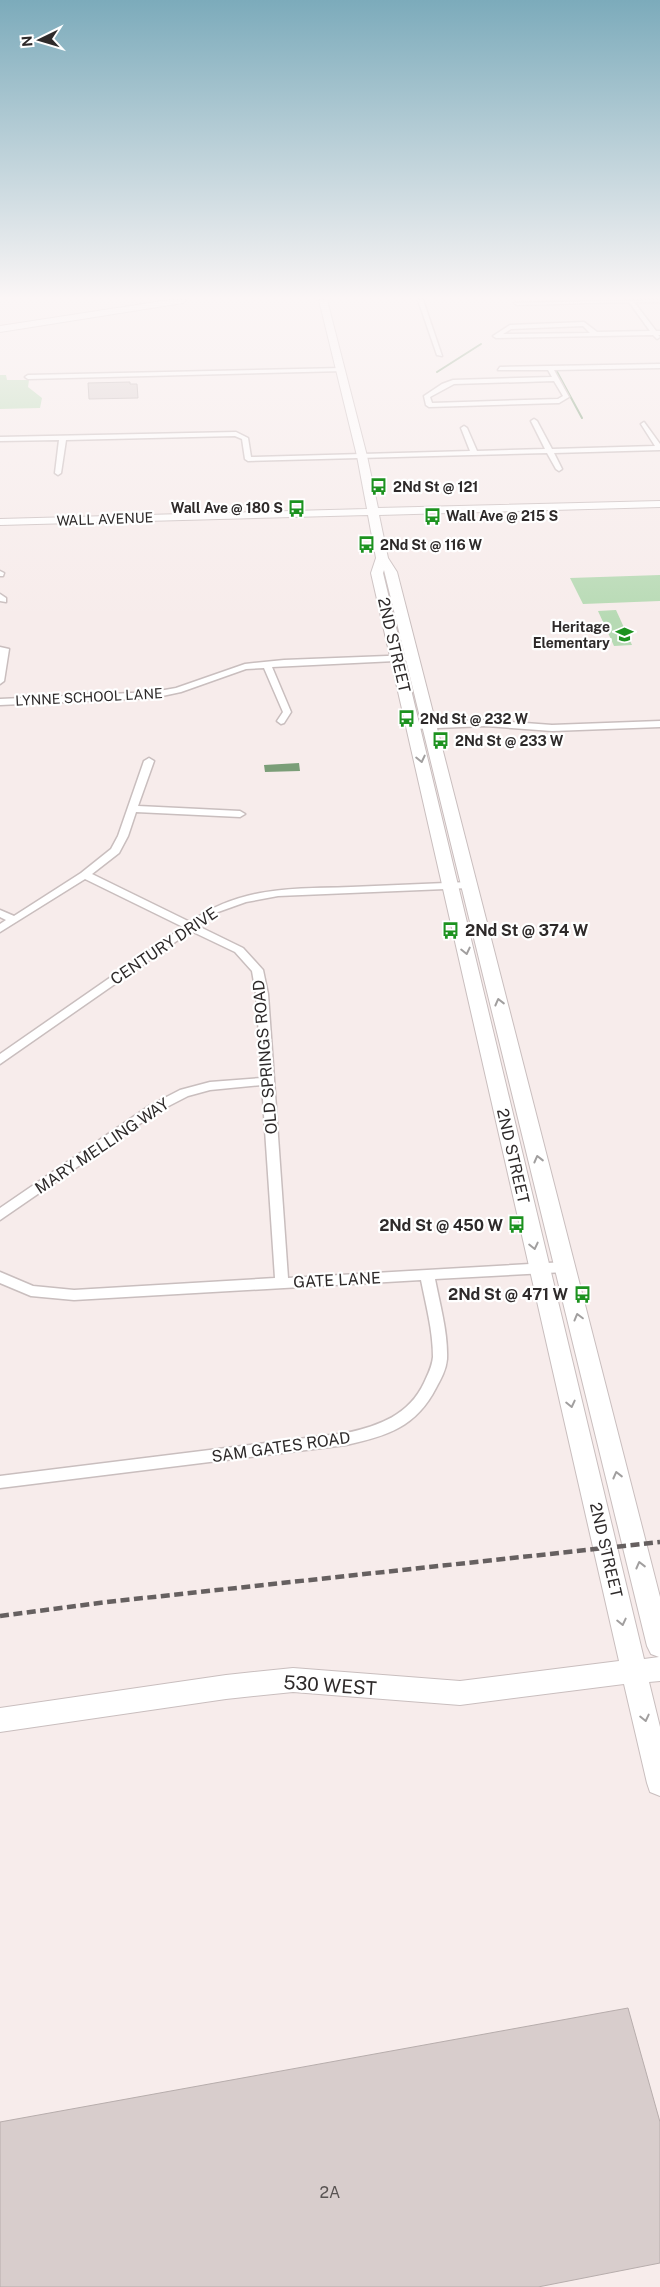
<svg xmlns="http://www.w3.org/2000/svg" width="660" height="2287" font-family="'Public Sans',sans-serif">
  <rect width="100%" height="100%" fill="#f7eceb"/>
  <g fill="#b7dab4">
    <polygon points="0,375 6,375 7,380 29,380 28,387 42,398 40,408 0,409"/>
    <polygon points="660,575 660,601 583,604 570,578"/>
    <polygon points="616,610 632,645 614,646 598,611"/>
  </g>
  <polygon fill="#7b9e78" points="299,763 300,771 265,772 264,765"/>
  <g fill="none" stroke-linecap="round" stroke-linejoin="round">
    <g stroke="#7b9e78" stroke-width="2">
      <polyline points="556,370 582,418"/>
      <polyline points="437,372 481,344"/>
    </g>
  </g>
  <g fill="#d8cdcc" stroke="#b7adac">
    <polygon points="130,382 130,384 137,384 138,398 89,399 88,383"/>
    <polygon points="628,2008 660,2122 660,2263 538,2287 0,2287 0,2122"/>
  </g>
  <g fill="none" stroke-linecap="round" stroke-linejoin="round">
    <defs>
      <g id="street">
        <polygon points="418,300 423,300 442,356 437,355"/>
        <path d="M 660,300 L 660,302 L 634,302 L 656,331 L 660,331 L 660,335 L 658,335 L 660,337 L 657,339 L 653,335 L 496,338 L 493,336 L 510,325 L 584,322 L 597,332 L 650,331 L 629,302 L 517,305 L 514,303 ZM 583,326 L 590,333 L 503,334 L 511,329 Z"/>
        <path d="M 660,364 L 660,368 L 554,370 L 569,397 L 559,403 L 429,407 L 426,405 L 424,396 L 442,384 L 453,380 L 552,377 L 548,370 L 498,370 L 500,367 ZM 554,381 L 563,396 L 558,399 L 432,403 L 430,397 L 454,384 Z"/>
        <polygon points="342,368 344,371 28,379 25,377 28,375"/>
        <polygon points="534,419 537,421 552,449 655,446 641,424 644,422 660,444 660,450 554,453 562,469 559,471 556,469 547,453 248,461 245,459 242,439 235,436 66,440 61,473 58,475 55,473 59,440 0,441 0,437 236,432 248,438 251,457 470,451 461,428 464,426 467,428 477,451 545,449 531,421"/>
        <polygon points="0,571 4,573 3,576 0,576"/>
        <polygon points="0,594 6,598 6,602 0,601"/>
        <polygon points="0,647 9,649 4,681 0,684"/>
        <polygon points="413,655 417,658 416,660 272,667 291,712 284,723 281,724 277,721 283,712 264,668 246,669 181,692 153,698 0,705 0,699 153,692 176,688 245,664 284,660"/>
        <polygon points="486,720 552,725 660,721 660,727 552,731 486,726 413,729 409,726 413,723"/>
        <path d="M 149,758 L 154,761 L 138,806 L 240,811 L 245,814 L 240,817 L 136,812 L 128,836 L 119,853 L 92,874 L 190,922 C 242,886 291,889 351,887 C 390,885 430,884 469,882 L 474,885 L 469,888 L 278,896 L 246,902 L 218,912 L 198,926 L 243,948 L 263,970 L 268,994 L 288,1278 L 565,1262 L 570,1263 L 572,1267 L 570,1271 L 565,1272 L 435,1279 C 440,1305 448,1333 447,1359 C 446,1370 441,1379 436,1388 C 416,1427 387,1436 346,1445 L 0,1488 L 0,1476 L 346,1433 C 379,1426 409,1415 424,1383 C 428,1374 432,1367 433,1357 C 433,1331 426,1305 421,1280 L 74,1300 L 31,1296 L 0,1283 L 0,1272 L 33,1286 L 74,1290 L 275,1278 L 262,1085 L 210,1090 L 188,1096 L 157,1112 L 0,1220 L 0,1208 L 149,1106 L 180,1090 L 210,1082 L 262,1078 L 256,994 L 252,971 L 235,952 L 191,931 L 0,1064 L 0,1054 L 183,927 L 85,879 L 0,932 L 0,924 L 6,920 L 0,917 L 0,910 L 14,916 L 81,873 L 111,849 L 118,836 L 144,761 Z"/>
      </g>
      <path id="secondary" d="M 319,300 L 327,300 L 367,456 L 378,508 L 660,501 L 660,507 L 379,515 L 388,558 L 397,572 L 660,1597 L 660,1681 L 649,1682 L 660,1727 L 660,1796 L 650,1792 L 647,1783 L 624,1684 L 460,1705 L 293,1692 L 226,1699 L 0,1732 L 0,1708 L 226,1675 L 293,1668 L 460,1681 L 619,1661 L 371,573 L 376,558 L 368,515 L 0,525 L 0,519 L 367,509 L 357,456 ZM 384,570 L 647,1646 L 651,1654 L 659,1657 L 644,1659 L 383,573 Z"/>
      <polygon id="primary" points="169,300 187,300 183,303 0,332 0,326"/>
    </defs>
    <use href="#street" stroke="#c9bebe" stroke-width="3"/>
    <use href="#secondary" stroke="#c9bebe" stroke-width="2"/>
    <use href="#primary" stroke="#c9bebe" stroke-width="2"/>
    <use href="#street" fill="#fff" fill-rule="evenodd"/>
    <use href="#secondary" fill="#fff" fill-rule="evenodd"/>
    <use href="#primary" fill="#fff" fill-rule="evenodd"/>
    <polyline stroke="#666060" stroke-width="4.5" stroke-dasharray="9 4.5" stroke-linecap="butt" points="0,1616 107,1602 660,1542"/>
  </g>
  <defs><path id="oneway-chevron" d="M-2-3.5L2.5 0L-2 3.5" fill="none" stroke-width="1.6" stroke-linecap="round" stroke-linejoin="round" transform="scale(1.25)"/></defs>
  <g stroke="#a19f9f">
    <use href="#oneway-chevron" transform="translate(421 759) rotate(77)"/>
    <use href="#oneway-chevron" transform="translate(466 951) rotate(77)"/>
    <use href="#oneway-chevron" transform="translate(499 1002) rotate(-104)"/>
    <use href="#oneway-chevron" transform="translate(538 1159) rotate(-104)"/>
    <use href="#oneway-chevron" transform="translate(534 1246) rotate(77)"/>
    <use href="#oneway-chevron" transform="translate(578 1317) rotate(-105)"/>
    <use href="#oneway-chevron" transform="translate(571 1404) rotate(77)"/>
    <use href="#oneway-chevron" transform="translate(617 1475) rotate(-104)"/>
    <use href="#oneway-chevron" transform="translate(640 1565) rotate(-104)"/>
    <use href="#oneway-chevron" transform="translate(622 1622) rotate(77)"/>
    <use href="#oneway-chevron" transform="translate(645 1718) rotate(77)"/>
  </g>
  <linearGradient id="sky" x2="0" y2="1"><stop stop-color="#7cabbb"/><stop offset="0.48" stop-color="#fbf6f6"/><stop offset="1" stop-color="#fbf6f6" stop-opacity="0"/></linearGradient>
  <rect width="660" height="620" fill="url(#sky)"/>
  <defs>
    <symbol id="bus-bare" viewBox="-9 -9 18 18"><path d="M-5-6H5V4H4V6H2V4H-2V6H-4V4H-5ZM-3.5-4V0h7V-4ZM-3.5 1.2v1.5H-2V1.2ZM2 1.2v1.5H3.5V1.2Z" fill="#1c921f" stroke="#fff" stroke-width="2.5" paint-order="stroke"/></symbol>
    <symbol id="school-bare" viewBox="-9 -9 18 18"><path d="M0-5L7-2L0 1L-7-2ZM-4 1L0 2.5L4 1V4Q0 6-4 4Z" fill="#1c921f" stroke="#fff" stroke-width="2.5" paint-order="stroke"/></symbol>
  </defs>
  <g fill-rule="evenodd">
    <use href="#bus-bare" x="366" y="474" width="25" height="25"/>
    <use href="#bus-bare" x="284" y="496" width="25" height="25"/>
    <use href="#bus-bare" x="420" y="504" width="25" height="25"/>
    <use href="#bus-bare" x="354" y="532" width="25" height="25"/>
    <use href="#school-bare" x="612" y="622" width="25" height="25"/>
    <use href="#bus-bare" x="394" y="706" width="25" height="25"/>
    <use href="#bus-bare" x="428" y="728" width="25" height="25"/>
    <use href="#bus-bare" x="438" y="918" width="25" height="25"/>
    <use href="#bus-bare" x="504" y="1212" width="25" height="25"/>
    <use href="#bus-bare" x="570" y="1282" width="25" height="25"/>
  </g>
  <g text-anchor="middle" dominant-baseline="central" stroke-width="4.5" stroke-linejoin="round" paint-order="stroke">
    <g font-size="14" font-weight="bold" fill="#2e2a2a" stroke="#fff" text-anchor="start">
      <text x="393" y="487">2Nd St @ 121</text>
      <text x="283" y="508" text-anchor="end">Wall Ave @ 180 S</text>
      <text x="446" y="516">Wall Ave @ 215 S</text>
      <text x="380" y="545">2Nd St @ 116 W</text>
      <text x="610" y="627" text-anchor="end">Heritage<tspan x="610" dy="16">Elementary</tspan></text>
      <text x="420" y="719">2Nd St @ 232 W</text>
      <text x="455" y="741">2Nd St @ 233 W</text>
    </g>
    <g font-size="14" fill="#2e2a2a" stroke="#fff">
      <text transform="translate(105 519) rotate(-2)">WALL AVENUE</text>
      <text transform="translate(89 697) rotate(-3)">LYNNE SCHOOL LANE</text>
    </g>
    <g font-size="16" fill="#2e2a2a" stroke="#fff">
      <text transform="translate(394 645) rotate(77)">2ND STREET</text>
      <text transform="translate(164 946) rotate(-34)">CENTURY DRIVE</text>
      <text transform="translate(265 1057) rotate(-95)">OLD SPRINGS ROAD</text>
      <text transform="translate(102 1146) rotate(-34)">MARY MELLING WAY</text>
      <text transform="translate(513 1156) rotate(77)">2ND STREET</text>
      <text transform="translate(337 1280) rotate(-3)">GATE LANE</text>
      <text transform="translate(281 1447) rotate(-8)">SAM GATES ROAD</text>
      <text transform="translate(606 1550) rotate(77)">2ND STREET</text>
    </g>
    <g font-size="16" font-weight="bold" fill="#2e2a2a" stroke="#fff" text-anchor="end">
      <text x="465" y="930" text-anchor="start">2Nd St @ 374 W</text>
      <text x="503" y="1225">2Nd St @ 450 W</text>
      <text x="568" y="1294">2Nd St @ 471 W</text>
    </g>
    <g font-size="16" fill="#585352">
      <text x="330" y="2192">2A</text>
    </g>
    <g font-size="19" fill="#2e2a2a" stroke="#fff">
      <text transform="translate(330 1685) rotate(4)">530 WEST</text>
    </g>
  </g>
  <g transform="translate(40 40) rotate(265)" stroke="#ffffff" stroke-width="4" paint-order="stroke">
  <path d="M0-4L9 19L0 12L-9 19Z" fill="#2e2a2a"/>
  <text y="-8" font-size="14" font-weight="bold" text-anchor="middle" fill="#2e2a2a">N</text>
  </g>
</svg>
